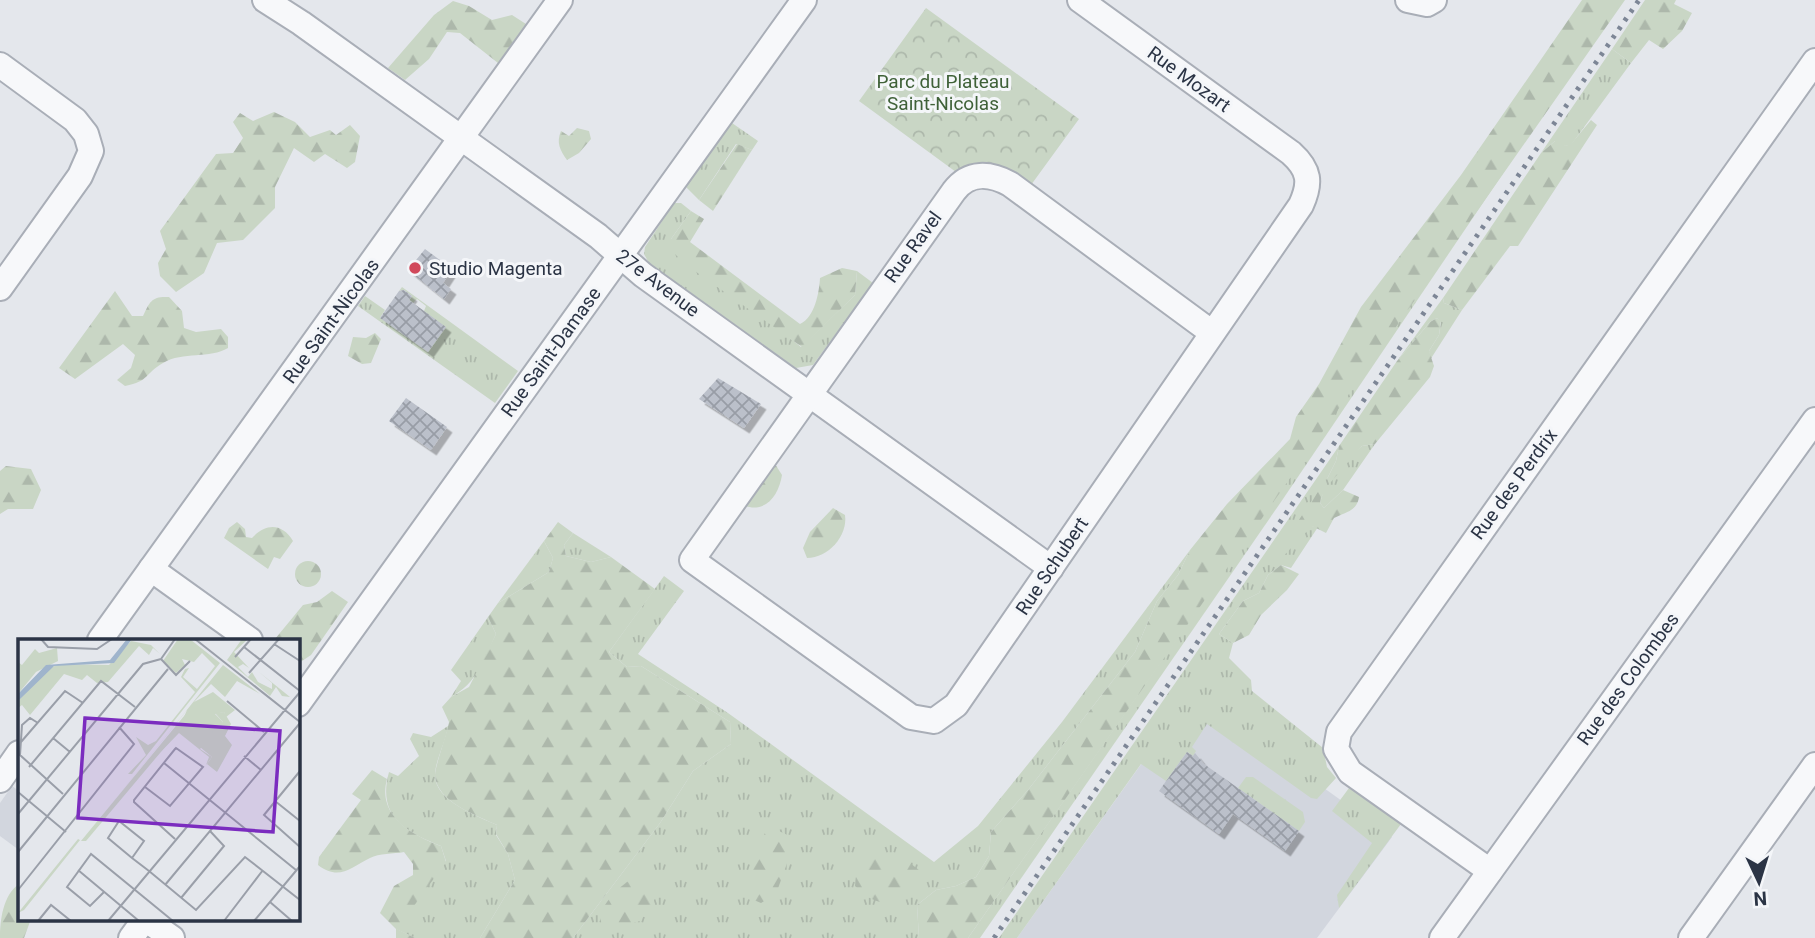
<svg xmlns="http://www.w3.org/2000/svg" width="1815" height="938" font-family="Roboto,sans-serif">
  <defs>
    <pattern id="grass-tufts" width="24" height="20" patternUnits="userSpaceOnUse" patternTransform="scale(1.75)"><rect width="24" height="20" fill="#c9d6c5"/><path d="M3 7l-1-3M5 7V3M7 7l1-3M15 17l-1-3M17 17v-4M19 17l1-3" fill="none" stroke="#adb8ab"/></pattern>
    <pattern id="forest-firs" width="22" height="20" patternUnits="userSpaceOnUse" patternTransform="scale(1.75)"><rect width="22" height="20" fill="#c9d6c5"/><path d="M5 1l3.5 6h-7zM16 11l3.5 6h-7z" fill="#adb8ab"/></pattern>
    <pattern id="park-crowns" width="20" height="18" patternUnits="userSpaceOnUse" patternTransform="scale(1.75)"><rect width="20" height="18" fill="#c9d6c5"/><path d="M2 6a3 3 0 1 1 6 0M12 15a3 3 0 1 1 6 0" fill="none" stroke="#adb8ab"/></pattern>
    <pattern id="building-cross-hatch" width="8" height="8" patternUnits="userSpaceOnUse" patternTransform="scale(1.75)"><rect width="8" height="8" fill="#bbc0ca"/><path d="M0 0l8 8M0 8l8-8" fill="none" stroke="#989da6"/></pattern>
    <filter id="shadow"><feDropShadow dx="5.5" dy="5.5" stdDeviation="0" flood-color="#0004"/></filter>
  </defs>
  <rect width="100%" height="100%" fill="#e4e7ec"/>
  <g fill="#d2d6de">
    <polygon points="1192,693 1392,837 1317,938 1017,938"/>
    <polygon points="12,786 19,791 19,850 0,836 0,803"/>
  </g>
  <g fill="url(#grass-tufts)">
    <polygon points="1612,49 1631,63 1571,145 1565,146 1555,141 1541,153"/>
    <polygon points="1541,117 1283,499 980,938 968,938"/>
    <polygon points="732,123 758,141 752,150 736,144 699,200 686,187"/>
    <polygon points="674,203 681,203 691,211 671,239 801,347 855,295 857,271 873,283 813,365 796,368 649,263 644,254 645,247"/>
    <polygon points="402,287 518,371 495,403 358,306 365,296 385,310 380,318 424,311 426,306 417,299 413,303 409,300 412,296 404,290 399,291"/>
    <polygon points="1443,298 1444,303 1462,310 1430,360 1429,351 1439,335 1441,322 1437,318 1430,322 1397,361"/>
    <polygon points="1375,444 1343,490 1324,508 1320,503 1323,493 1312,526 1318,527 1291,568 1281,565 1268,575 1259,593 1243,601 1219,634 1233,643 1229,658 1251,680 1252,691 1323,748 1327,767 1336,778 1317,799 1311,798 1207,724 1192,747 1196,751 1193,756 1187,752 1166,781 1141,764 1017,938 999,938 1339,446 1336,461 1327,479 1362,446"/>
    <polygon points="573,533 611,557 591,562 566,556 564,545"/>
    <polygon points="544,541 553,558 549,572 498,603"/>
    <polygon points="1190,550 1178,575 1157,601 1135,652 1028,790 991,832 989,856 976,877 956,886 936,890 917,905 919,938 573,938 660,823 693,771 731,744 730,722 641,666 627,667 609,652 664,576 684,591 638,654 728,713 934,862 978,826 1062,722"/>
    <path d="M 488,617 L 496,634 C 484,660 477,683 451,697 L 461,681 L 451,670 Z"/>
    <path d="M 448,726 C 446,741 436,759 435,774 C 434,801 478,816 497,825 L 496,835 L 508,854 L 515,880 L 480,938 L 415,938 L 396,929 L 446,861 L 441,846 C 404,831 377,816 389,772 L 398,776 L 419,756 L 410,739 L 413,733 L 431,737 Z"/>
    <polygon points="1246,777 1253,777 1303,812 1305,822 1299,831 1238,788"/>
    <polygon points="1349,788 1401,824 1339,908 1337,895 1372,843 1332,811"/>
  </g>
  <g fill="url(#forest-firs)">
    <polygon points="1582,0 1625,0 968,938 919,938 917,905 936,890 956,886 976,877 989,856 991,832 1028,790 1135,652 1157,601 1178,575 1190,550 1227,504 1290,439 1296,417 1319,384 1361,307 1461,175"/>
    <polygon points="1645,0 1676,0 1674,4 1692,13 1682,31 1663,49 1649,40 1631,63 1612,49"/>
    <polygon points="453,1 469,6 492,20 512,15 526,24 498,63 460,33 447,32 429,59 405,80 388,68 434,15"/>
    <polygon points="274,112 295,122 310,137 330,130 336,135 350,125 360,136 355,162 347,168 325,154 314,162 294,148 275,187 275,208 243,240 217,243 204,273 176,292 160,276 158,263 166,249 160,231 216,154 233,153 243,138 233,122 240,113 253,121"/>
    <polygon points="1591,120 1597,125 1518,246 1510,246 1462,310 1444,303 1443,298 1541,153 1555,141 1562,141 1565,146 1571,144"/>
    <path d="M 577,128 L 589,131 L 591,139 L 579,153 L 567,160 C 560,150 556,143 561,131 L 569,136 Z"/>
    <polygon points="737,144 752,150 713,211 699,200"/>
    <path d="M 691,211 L 704,219 L 690,242 L 800,324 C 815,317 819,293 820,278 L 842,268 L 857,271 L 855,295 L 802,347 L 685,264 L 671,250 L 671,239 Z"/>
    <path d="M 115,291 L 132,316 L 143,316 C 150,301 152,296 169,297 L 182,311 L 184,328 L 196,332 L 221,329 L 228,337 L 228,348 C 210,359 183,351 163,363 C 144,374 150,381 125,386 L 117,380 L 131,368 L 135,355 L 123,344 L 75,379 L 59,368 Z"/>
    <polygon points="1437,318 1441,321 1439,335 1429,351 1434,366 1430,377 1375,444 1362,446 1331,482 1327,479 1336,461 1339,446 1397,361 1430,322"/>
    <polygon points="375,333 381,339 371,363 362,364 348,356 353,337 366,338"/>
    <path d="M 775,464 L 782,475 C 779,494 767,513 745,506 Z"/>
    <polygon points="6,466 31,469 41,490 33,509 8,509 0,514 0,471"/>
    <path d="M 1323,484 L 1320,503 L 1324,508 L 1343,490 L 1359,497 C 1357,511 1346,512 1334,518 L 1326,533 L 1312,526 L 1275,565 L 1272,560 Z"/>
    <path d="M 833,508 L 845,515 C 848,536 828,558 807,558 L 803,548 L 810,532 Z"/>
    <path d="M 237,522 L 245,529 L 246,537 L 252,538 C 266,523 282,523 293,541 L 280,559 L 274,557 L 268,569 L 224,538 L 229,528 Z"/>
    <path d="M 558,522 L 573,533 L 564,545 L 566,556 L 591,562 L 611,557 L 655,589 L 609,652 L 627,667 L 641,666 L 730,722 L 731,744 L 693,771 L 660,823 L 573,938 L 480,938 L 515,880 L 508,854 L 496,834 L 497,825 C 478,816 436,802 435,775 C 435,766 447,734 449,722 L 442,707 L 451,697 L 469,687 L 496,634 L 488,617 L 498,603 L 549,572 L 553,558 L 544,541 Z"/>
    <circle cx="308" cy="574" r="13"/>
    <polygon points="1281,565 1299,574 1287,590 1261,615 1249,635 1233,643 1219,634 1243,601 1259,593 1268,575"/>
    <polygon points="332,591 348,602 311,655 302,661 298,659 298,640 275,639 303,605 317,602"/>
    <path d="M 372,770 L 387,779 C 377,816 412,835 441,846 L 446,862 L 397,929 L 415,938 L 396,938 L 396,929 L 380,913 L 394,886 L 413,875 L 413,864 L 404,852 C 394,854 379,853 370,858 C 350,868 339,881 318,865 L 319,857 L 361,800 L 352,794 Z"/>
    <path d="M 768,828 L 784,833 L 795,841 L 776,894 L 761,903 L 749,898 C 745,870 754,852 768,828 Z"/>
    <path d="M 877,853 C 898,857 913,861 926,878 C 901,904 883,914 855,886 L 857,863 Z"/>
    <path d="M 639,875 L 653,884 L 654,901 L 640,921 L 610,929 L 602,925 L 599,914 C 610,896 621,884 639,875 Z"/>
    <path d="M 19,884 L 19,919 L 31,919 L 24,938 L 0,938 C 0,920 3,895 19,884 Z"/>
  </g>
  <path fill="url(#park-crowns)" d="M 926,8 L 1079,119 L 1031,185 C 1006,167 985,155 956,172 L 859,101 Z"/>
  <g fill="url(#building-cross-hatch)" filter="url(#shadow)">
    <polygon points="425,249 452,269 443,283 451,289 444,299 408,270"/>
    <polygon points="404,290 412,296 409,300 446,327 428,352 380,318 399,291"/>
    <polygon points="718,378 761,404 744,428 699,399"/>
    <polygon points="406,398 447,427 431,450 389,421"/>
    <polygon points="1187,752 1193,756 1195,753 1204,764 1299,831 1285,851 1233,814 1219,834 1159,791"/>
  </g>
  <g fill="none" stroke-linecap="round" stroke-linejoin="round">
    <defs>
      <g id="minor">
        <polyline points="265,0 301,23 598,236 643,275 1051,568"/>
        <path d="M 1080,0 L 1291,153 C 1310,170 1311,183 1301,205 L 956,705 L 934,721 L 911,717 L 692,560 L 954,191 C 969,171 990,173 1010,184 L 1211,332"/>
        <polyline points="1408,0 1427,4 1434,0"/>
        <polyline points="0,65 75,120 86,134 91,151 80,176 0,288"/>
        <polyline points="151,569 250,640"/>
        <polyline points="100,640 560,0"/>
        <polyline points="298,704 804,0"/>
        <polyline points="0,780 19,753"/>
        <polyline points="1490,871 1350,772 1336,749 1339,732 1815,61"/>
        <polyline points="131,938 145,919 172,938"/>
        <polyline points="1442,938 1815,420"/>
        <polyline points="1691,938 1815,765"/>
      </g>
    </defs>
    <use href="#minor" stroke="#a9aeb7" stroke-width="28"/>
    <use href="#minor" stroke="#f7f8fa" stroke-width="24"/>
    <polyline stroke="#7d8696" stroke-width="5" stroke-dasharray="3.5 7" stroke-linecap="butt" points="994,938 1639,0"/>
  </g>
  <circle fill="#d1495b" stroke="#f4f6f9" stroke-width="2.5" cx="415" cy="268" r="7"/>
  <g text-anchor="middle" dominant-baseline="central" stroke-width="6" stroke-linejoin="round" paint-order="stroke">
    <g font-size="19" fill="#2b3445" stroke="#f4f6f9">
      <text transform="translate(1189 79) rotate(36)">Rue Mozart</text>
      <text transform="translate(913 247) rotate(-54)">Rue Ravel</text>
      <text transform="translate(658 283) rotate(37)">27e Avenue</text>
      <text transform="translate(331 321) rotate(-54)">Rue Saint-Nicolas</text>
      <text transform="translate(551 352) rotate(-54)">Rue Saint-Damase</text>
      <text transform="translate(1514 484) rotate(-54)">Rue des Perdrix</text>
      <text transform="translate(1052 566) rotate(-56)">Rue Schubert</text>
      <text transform="translate(1628 679) rotate(-54)">Rue des Colombes</text>
    </g>
    <g font-size="19" fill="#3f6138" stroke="#f4f6f9">
      <text x="943" y="81">Parc du Plateau<tspan x="943" dy="22">Saint-Nicolas</tspan></text>
    </g>
    <g font-size="19" fill="#2b3445" stroke="#f4f6f9" text-anchor="start">
      <text x="429" y="268">Studio Magenta</text>
    </g>
  </g>
  <g transform="translate(18 639)">
    <rect width="282" height="282" fill="#e4e7ec"/>
    <path d="M 160,0 L 173,1 L 202,24 L 114,135 L 110,135 L 128,116 L 118,98 L 130,106 L 138,102 L 177,53 L 163,38 L 167,30 L 171,29 L 165,38 L 179,50 L 197,27 L 184,14 L 176,23 L 164,20 L 167,26 L 158,34 L 145,22 ZM 224,0 L 230,0 L 216,13 L 231,29 L 225,25 L 220,28 L 230,38 L 234,33 L 240,43 L 254,50 L 254,44 L 241,33 L 272,58 L 264,57 L 258,48 L 252,57 L 209,21 ZM 205,26 L 242,55 L 219,42 L 207,58 L 193,45 L 176,63 L 195,53 L 217,71 L 208,78 L 206,73 L 197,75 L 205,83 L 182,110 L 194,118 L 188,126 L 191,118 L 161,94 L 131,125 L 161,90 L 169,71 L 90,169 ZM 60,200 L 62,201 L 6,271 L 0,274 Z" fill="#c9d6c5"/>
    <path d="M 171,71 L 163,89 L 68,202 L 63,202 ZM 206,73 L 213,85 L 207,97 L 214,106 L 199,133 L 189,125 L 194,118 L 182,108 L 195,94 L 193,89 L 205,83 L 197,74 Z" fill="#c9d6c5"/>
    <path d="M 113,2 L 133,6 L 142,15 L 135,9 L 131,16 L 121,7 L 90,43 L 79,44 L 69,36 L 64,41 L 46,35 L 12,76 L 4,66 L 0,69 L 0,62 L 30,30 L 41,25 L 91,26 ZM 39,9 L 40,22 L 18,33 L 0,55 L 0,23 L 4,26 L 17,10 L 21,14 Z" fill="#c9d6c5"/>
    <path d="M 109,0 L 114,0 L 96,24 L 36,27 L 0,62 L 0,55 L 28,26 L 92,21 Z" fill="#9fb4cc"/>
    <path fill="none" stroke="#9a9fa9" stroke-width="2" d="M 23,0 L 30,8 L 79,10 L 94,0M 177,0 L 282,83M 256,5 L 282,22M 226,8 L 282,52M 217,18 L 233,0M 143,20 L 158,36 L 172,22M 143,20 L 157,0M 231,34 L 261,0M 209,62 L 246,93M 20,84 L 12,79 L 4,86 L 2,116 L 45,155M 35,99 L 52,113M 3,103 L 47,52 L 65,64M 226,117 L 243,131M 146,124 L 278,231M 11,128 L 83,42 L 117,68M 282,132 L 246,176 L 282,208M 127,148 L 152,167 L 185,128 L 158,109 L 157,110 L 116,161 L 116,163 L 157,200M 0,153 L 48,193M 257,162 L 282,182M 0,175 L 125,25 L 143,20M 0,213 L 150,30M 114,219 L 126,202 L 101,182 L 90,199 L 114,219 L 131,232 L 178,271 L 227,218 L 282,261M 60,231 L 121,282M 147,246 L 282,84M 0,251 L 116,105 L 101,88M 86,253 L 72,267 L 49,248 L 73,215 L 155,282M 163,259 L 206,207 L 192,192M 252,263 L 274,282M 20,282 L 33,266 L 53,282M 90,282 L 282,53M 206,282 L 245,231M 236,282 L 282,227"/>
    <path fill="#7b2cbf" fill-opacity="0.15" stroke="#7b2cbf" stroke-width="3.5" d="M 67,79 L 262,92 L 255,193 L 60,179 Z"/>
    <rect width="282" height="282" fill="none" stroke="#2b3445" stroke-width="3.5"/>
  </g>
  <g transform="translate(1759 882) rotate(176)" stroke="#f4f6f9" stroke-width="5" paint-order="stroke">
  <path d="M0-5L12 26L0 18L-12 26Z" fill="#2b3445"/>
  <text y="-10" font-size="19" font-weight="bold" text-anchor="middle" fill="#2b3445">N</text>
  </g>
</svg>
